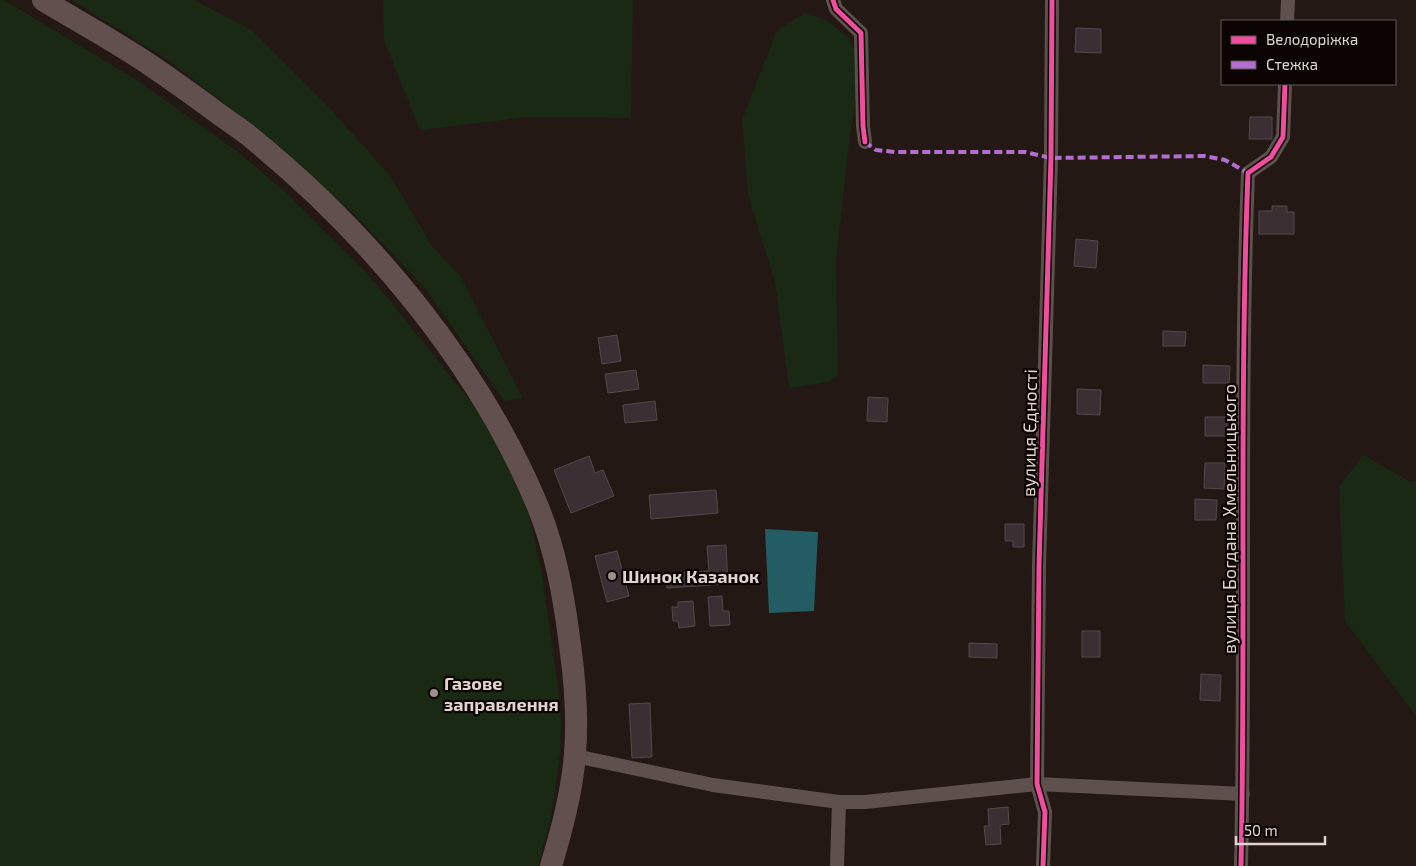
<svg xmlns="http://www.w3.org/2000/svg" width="1416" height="866" font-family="'Exo 2',sans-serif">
  <rect width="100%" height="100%" fill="#231814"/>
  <g fill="#192914">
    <polygon points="0,0 4,0 137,80 238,152 283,190 369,275 472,403 506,460 529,515 541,568 558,686 561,723 560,755 551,818 538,866 0,866"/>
    <polygon points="71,0 194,0 250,29 334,113 391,177 433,248 461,277 523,399 504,401 425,288 353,213 253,125 165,58"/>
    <polygon points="383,0 633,0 631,118 529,117 420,130 384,40"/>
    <polygon points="805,13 826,20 849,38 858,56 857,88 849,143 836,261 838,375 829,382 789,388 775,282 748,195 742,120 777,30"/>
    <polygon points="1363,455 1411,482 1416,480 1416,716 1345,621 1339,487"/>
  </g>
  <polygon fill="#245c63" points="765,529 818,532 814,611 769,613"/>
  <g fill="#3b2f33" stroke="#52494a">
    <polygon points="1076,28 1101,29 1101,53 1075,52"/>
    <polygon points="1250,117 1272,117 1272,139 1249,139"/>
    <polygon points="1272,206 1287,206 1287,212 1294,212 1294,234 1259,234 1259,211 1272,211"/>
    <polygon points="1076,239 1098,241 1096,268 1074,266"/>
    <polygon points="1163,331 1186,332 1185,346 1163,346"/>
    <polygon points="617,335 621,361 602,364 598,338"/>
    <polygon points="1203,365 1230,366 1229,383 1203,383"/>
    <polygon points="636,370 639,389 608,393 605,374"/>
    <polygon points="1077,389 1101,390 1100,415 1077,414"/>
    <polygon points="868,397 888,398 887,422 867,421"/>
    <polygon points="655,401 657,420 625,423 623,405"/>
    <rect x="1205" y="417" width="22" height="19"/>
    <polygon points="589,456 595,473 603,470 614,496 571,513 554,470"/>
    <polygon points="1205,463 1225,463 1224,489 1204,488"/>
    <polygon points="716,490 718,513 651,519 649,495"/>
    <polygon points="1195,499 1217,500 1216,520 1195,520"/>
    <polygon points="1005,524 1024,524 1024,547 1013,547 1013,541 1005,541"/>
    <polygon points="726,545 728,584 667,588 665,574 709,571 707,546"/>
    <polygon points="617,551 629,596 607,602 595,556"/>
    <polygon points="722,596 723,611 729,611 730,625 710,626 708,597"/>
    <polygon points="693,601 695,626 679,628 678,621 673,621 672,607 678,607 678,602"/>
    <rect x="1082" y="631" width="18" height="26"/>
    <polygon points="969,643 997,644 997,658 969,657"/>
    <polygon points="1201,674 1221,675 1220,701 1200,700"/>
    <polygon points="650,703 652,757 632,758 629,704"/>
    <polygon points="1008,807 1009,824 1000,825 1001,844 986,845 984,826 989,826 988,809"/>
  </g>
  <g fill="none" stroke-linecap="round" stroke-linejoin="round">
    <g stroke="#5d504d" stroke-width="14">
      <polyline points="833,0 836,9 861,33 863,126 865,142"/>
      <polyline points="1287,21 1288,0"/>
      <polyline points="575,756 713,785 839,802 865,802 1037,784 1243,794"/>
      <polyline points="837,866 839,802"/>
      <polyline points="1043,866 1045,812 1037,784 1039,566 1051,158 1052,0"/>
      <path d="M 1241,866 C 1246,635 1239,404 1248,173 L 1271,157 L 1283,137 L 1285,84"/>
    </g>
    <path stroke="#62504e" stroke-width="22" d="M 43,0 C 76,20 109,38 141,59 C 164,74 186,90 208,106 C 221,116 235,125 248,135 C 368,232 479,364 538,507 C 556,551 564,598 570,645 C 575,681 578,717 575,754 C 572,792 562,829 551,866"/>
    <polyline stroke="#b36fd0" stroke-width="4" stroke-dasharray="8 4" stroke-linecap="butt" points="865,142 876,150 895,152 1025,152 1051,158 1204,156 1225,160 1248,173"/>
    <defs>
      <g id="cycleway">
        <polyline points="833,0 836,9 861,33 863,126 865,142"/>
        <polyline points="1043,866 1045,812 1037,784 1039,566 1051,158 1052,0"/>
        <path d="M 1241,866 C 1246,635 1239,404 1248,173 L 1271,157 L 1283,137 L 1285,84"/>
      </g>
    </defs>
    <use href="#cycleway" stroke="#0b0403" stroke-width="8"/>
    <use href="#cycleway" stroke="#ef4d9e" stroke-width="5"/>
  </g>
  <g fill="#9f928d" stroke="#0b0403" stroke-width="2">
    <circle cx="612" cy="576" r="5"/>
    <circle cx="434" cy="693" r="5"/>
  </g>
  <g text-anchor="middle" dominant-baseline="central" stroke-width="4.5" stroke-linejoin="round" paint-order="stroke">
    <g font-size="18" fill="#e2d4ce" stroke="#0b0403">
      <text transform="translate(1029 433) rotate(-89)">вулиця Єдності</text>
      <text transform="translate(1229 519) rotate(-90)">вулиця Богдана Хмельницького</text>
    </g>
    <g font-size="18" font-weight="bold" fill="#e2d4ce" stroke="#0b0403" text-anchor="start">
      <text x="622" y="576">Шинок Казанок</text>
      <text x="444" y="683">Газове<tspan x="444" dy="21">заправлення</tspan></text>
    </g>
  </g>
  <rect x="1221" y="20" width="175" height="65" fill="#0b0403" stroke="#615754"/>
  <rect x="1231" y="36" width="25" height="8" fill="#ef4d9e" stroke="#615754"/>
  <text x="1266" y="45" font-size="15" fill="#e2d4ce">Велодоріжка</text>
  <rect x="1231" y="61" width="25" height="8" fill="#b36fd0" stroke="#615754"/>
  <text x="1266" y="70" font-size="15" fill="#e2d4ce">Стежка</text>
  <path d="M1236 836v8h89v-8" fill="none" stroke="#e2d4ce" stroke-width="2.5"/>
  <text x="1244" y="836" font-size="15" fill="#e2d4ce" stroke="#0b0403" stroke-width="4" paint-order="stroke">50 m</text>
</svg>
